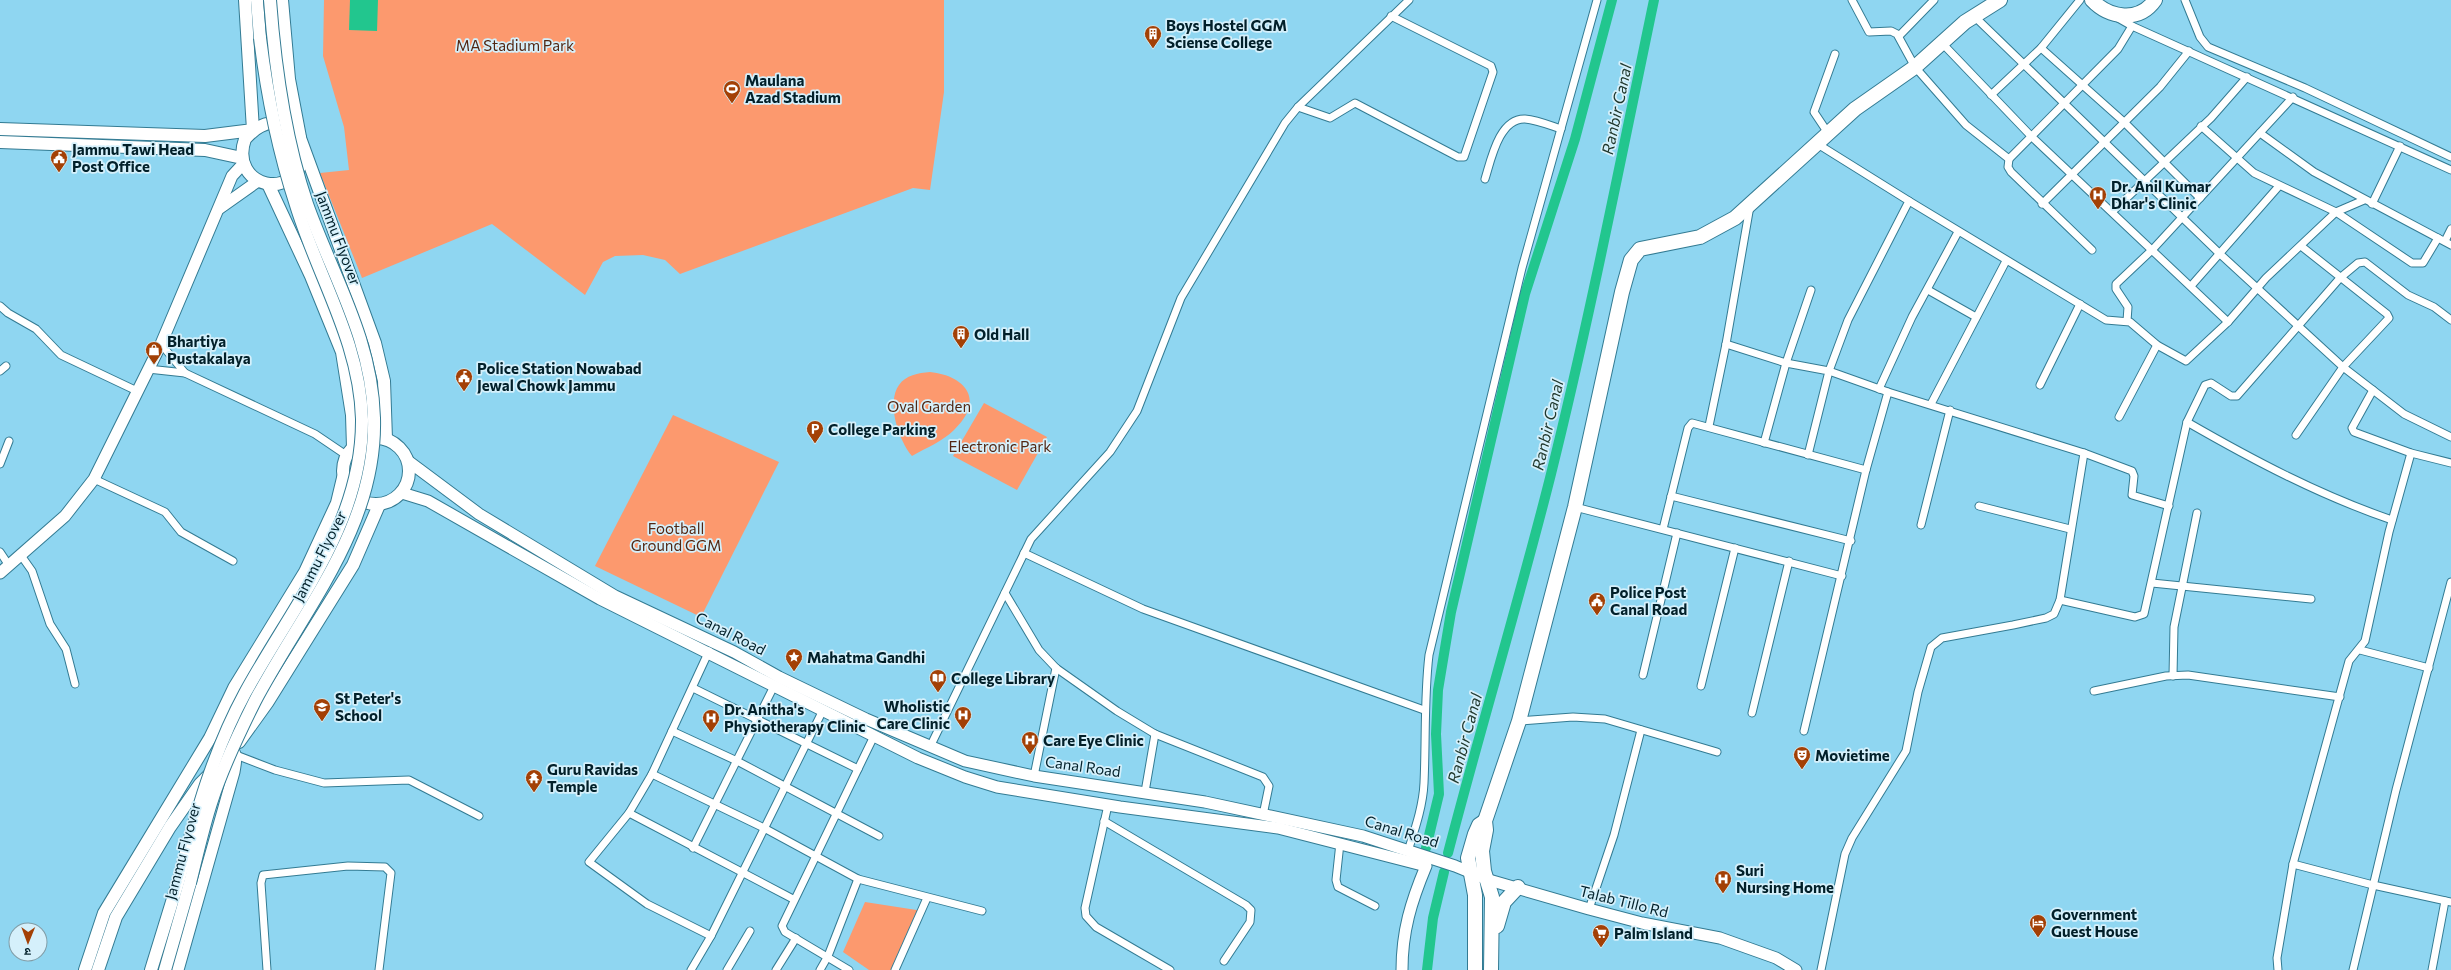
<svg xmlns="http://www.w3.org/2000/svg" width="2451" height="970" font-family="Commissioner,'Noto Sans Devanagari',sans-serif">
  <rect width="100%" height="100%" fill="#8fd6f1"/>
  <g fill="#fc996e">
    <polygon points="324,0 944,0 944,92 930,190 913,188 680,274 665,260 643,255 615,256 603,262 585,295 492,224 362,278 320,173 349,170 344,127 323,56"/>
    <path d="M 930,372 C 967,376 985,401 954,430 C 943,441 926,448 912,456 C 899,441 886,403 899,385 C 906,375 918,373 930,372 Z"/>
    <polygon points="984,403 1047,437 1017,490 953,456"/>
    <polygon points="673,415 779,462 701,617 595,566"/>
    <polygon points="865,902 923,911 899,970 869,970 843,952"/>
  </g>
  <polygon fill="#22c68e" points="350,0 378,0 377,31 349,30"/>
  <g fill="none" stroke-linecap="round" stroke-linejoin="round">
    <g stroke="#22c68e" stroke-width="10">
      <polyline points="1426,848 1439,794 1436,734 1438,690 1451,612 1525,294 1575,139 1612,0"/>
      <path d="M 1448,853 C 1481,726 1519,601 1551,474 C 1590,317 1621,158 1654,0"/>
      <polyline points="1427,970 1433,918 1444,872"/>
    </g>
    <defs>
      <g id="street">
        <polyline points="1852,0 1869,32 1891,31 1897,34 1915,67 1966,125 2009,159 2118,49 2132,26"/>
        <polyline points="2185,0 2200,37 2208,47 2305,88 2451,157"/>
        <polyline points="1974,16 2220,254 2343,367 2404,414 2451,437"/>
        <polyline points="2118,18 2132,26 2451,170"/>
        <polyline points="1899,36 1934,0"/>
        <polyline points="1941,42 2031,136 2228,322"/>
        <polyline points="2041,48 2124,122 2200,198"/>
        <polyline points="1991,95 2041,48 2080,0"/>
        <polyline points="1298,107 1330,118 1355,103 1458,157 1464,157 1493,72 1491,66 1391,16"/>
        <polyline points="2201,126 2254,173 2336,212 2412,263 2423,263 2438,238"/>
        <polyline points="1828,133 1814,112 1835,54"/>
        <polyline points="2260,133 2314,172 2451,245"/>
        <polyline points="2009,159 2008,167 2011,172 2092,250"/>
        <path d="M 1485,179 C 1491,160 1499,118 1525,119 C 1537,120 1549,125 1561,129"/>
        <polyline points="1909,201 2106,320 2130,322 2157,345 2186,361 2228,322 2266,278 2336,212 2364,200"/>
        <polyline points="2042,204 2160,87 2189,51"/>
        <polyline points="2372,204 2400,146"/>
        <polyline points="2113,211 2211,118 2247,77"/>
        <polyline points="2445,241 2451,229"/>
        <polyline points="2191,286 2279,186"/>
        <polyline points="1928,290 1976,317"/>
        <polyline points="0,306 8,313 36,329 61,355 137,391"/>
        <polyline points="2127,321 2128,307 2116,289 2116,284 2153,249 2293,97"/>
        <polyline points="161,344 185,373"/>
        <polyline points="1726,344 1786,363 1829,371 1808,455"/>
        <polyline points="148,369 185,373 315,434 346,455"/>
        <polyline points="0,371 6,366"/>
        <polyline points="2040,385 2080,304"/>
        <polyline points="1879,389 1912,317 1958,232"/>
        <polyline points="2373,390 2352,428 2354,432 2411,453 2451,463"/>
        <polyline points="1888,392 2084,453 2132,471 2134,476 2132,495 2169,506"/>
        <polyline points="1931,404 2006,261"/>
        <polyline points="2119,417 2157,345"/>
        <path d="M 2187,422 C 2253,460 2319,495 2392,520"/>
        <polyline points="1709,426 1726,344 1750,206"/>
        <polyline points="2296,435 2343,367 2389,318 2387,314 2301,246"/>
        <polyline points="1764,443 1786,363 1811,290"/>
        <polyline points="0,464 9,441"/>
        <polyline points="94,479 165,512 181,532 233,561"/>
        <polyline points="1671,496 1851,541"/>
        <polyline points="1979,506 2070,529"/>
        <polyline points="1575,507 1842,576"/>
        <polyline points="1921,525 1950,410"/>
        <polyline points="1663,529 1688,428 1692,423 1866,470"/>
        <polyline points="0,552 8,564"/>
        <polyline points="1024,553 1143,609 1424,710"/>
        <polyline points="20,554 32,571 50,624 66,649 75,684"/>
        <polyline points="2152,583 2311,599"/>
        <polyline points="1005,593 1039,650 1056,668 1117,711 1155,734 1263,777 1269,786 1263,815"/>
        <polyline points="2060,600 2135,617 2144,614 2187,422 2205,385 2211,383 2231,396 2237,396 2340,278 2358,263 2365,262 2408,295 2434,307 2451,320"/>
        <polyline points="2360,650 2429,668"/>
        <polyline points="709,651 652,774 629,813 589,862 647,904 711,936"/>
        <polyline points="1643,675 1677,533"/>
        <polyline points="2173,676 2174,627 2197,513"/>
        <polyline points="1701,686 1735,548"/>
        <polyline points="693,688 858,769"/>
        <polyline points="2094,691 2166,676 2188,675 2340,697"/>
        <polyline points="1752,713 1789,561"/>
        <polyline points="1519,721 1573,717 1605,719 1717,752"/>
        <polyline points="672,731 737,761 879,836"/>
        <polyline points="1804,731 1866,470 1888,392 1829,371 1848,320 1909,201 1816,143"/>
        <polyline points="930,747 1031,539 1110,452 1137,411 1181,298 1285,123 1298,107 1409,0"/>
        <polyline points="236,755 275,770 324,783 409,780 479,816"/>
        <polyline points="652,774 764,828 858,879 982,911"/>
        <polyline points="1034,776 1056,668"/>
        <polyline points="1145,792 1155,734"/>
        <polyline points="1108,805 1085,908 1086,916 1096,927 1170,970"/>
        <polyline points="629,813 793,899"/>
        <polyline points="1104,821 1246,905 1251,910 1250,922 1224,961"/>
        <polyline points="1340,843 1336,880 1338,887 1375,906"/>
        <polyline points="693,848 774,686"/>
        <path d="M 1408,851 C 1415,829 1423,806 1424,783 C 1426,740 1424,697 1429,655 L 1522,268 L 1597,0"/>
        <polyline points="2293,864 2373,885 2451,902"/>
        <polyline points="1589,909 1614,835 1641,730"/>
        <polyline points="267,970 261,883 263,875 348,866 385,867 391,873 379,970"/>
        <polyline points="691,970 711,936 823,710"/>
        <polyline points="727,970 750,931"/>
        <polyline points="776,970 796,938"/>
        <polyline points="820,970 828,956 858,879"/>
        <polyline points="849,970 785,932 782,926 874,736"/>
        <polyline points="895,970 927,898"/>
        <polyline points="1821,970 1845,854 1852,838 1906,751 1918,692 1931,647 1942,638 2013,625 2046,618 2054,614 2060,600 2084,453"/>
        <polyline points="2278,970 2277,958 2293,864 2349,661 2365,641 2389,532 2411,453"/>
        <polyline points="2353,970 2396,790 2451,582"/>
        <polyline points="2432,970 2445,901"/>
      </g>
      <g id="secondary">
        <polyline points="220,208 258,181"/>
        <polyline points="408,461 479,514 615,596 734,652 779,677 866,719 965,761 1034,776 1205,802 1363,836 1455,866 1489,880 1589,909 1642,923 1720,938 1776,958 1796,970"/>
        <path d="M 402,493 L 428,501 L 600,599 L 918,758 L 965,777 L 997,787 L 1120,807 L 1278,828 L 1426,866 C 1411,902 1402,931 1402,970"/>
        <polyline points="0,573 65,516 94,479 161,344 232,176 244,163"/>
        <path d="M 178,970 L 234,772 C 236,759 239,752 226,746"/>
      </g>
      <g id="primary">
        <polyline points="257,0 260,38"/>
        <polyline points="282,0 289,79 300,137"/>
        <polyline points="0,129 205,136 253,130 245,0"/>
        <polyline points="0,142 205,150 242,158"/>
        <path d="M 304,151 C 298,205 228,187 245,139 C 264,118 280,118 300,138 L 375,343 L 384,381 L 386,439"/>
        <polyline points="268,184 311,276 342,352 352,415 353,447"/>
        <circle cx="376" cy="471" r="33"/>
        <polyline points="239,742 267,703 353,565 379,505"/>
        <polyline points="85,970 104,913 210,738 234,688 305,572 337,503 343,478"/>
        <polyline points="98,970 116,917 170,827 200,784 212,772"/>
        <polyline points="151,970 179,879"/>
        <polyline points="165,970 190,883"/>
      </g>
      <g id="highway">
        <path d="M 2092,0 C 2109,18 2139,23 2155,0"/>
        <polyline points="1497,926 1504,902 1518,887"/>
        <polyline points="1475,970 1475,895 1468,858 1475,834 1479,825 1485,821"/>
        <polyline points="1491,970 1492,897 1484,871 1482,851 1486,830 1485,821 1519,721 1575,507 1622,292 1631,260 1640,249 1700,237 1735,218 1855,109 1915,67 1965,22 2000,0"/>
      </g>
    </defs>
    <use href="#street" stroke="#337b93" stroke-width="9"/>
    <use href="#secondary" stroke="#337b93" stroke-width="13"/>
    <use href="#primary" stroke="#337b93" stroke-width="14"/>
    <use href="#highway" stroke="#337b93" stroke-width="16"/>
    <use href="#street" stroke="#fff" stroke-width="7"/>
    <use href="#secondary" stroke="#fff" stroke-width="11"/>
    <use href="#primary" stroke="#fff" stroke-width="12"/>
    <use href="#highway" stroke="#fff" stroke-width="14"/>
    <defs>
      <g id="primary-bridge">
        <path d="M 179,879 C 196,814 213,752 245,693 C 293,605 363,524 362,419 C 360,342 318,277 296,205 C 278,150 267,95 260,38"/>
        <path d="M 190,883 C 197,855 203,827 212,800 C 223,766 239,733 255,701 C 303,610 377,527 374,418 C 372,339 333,277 307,204 C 285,139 275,68 270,0"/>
      </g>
    </defs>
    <use href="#primary-bridge" stroke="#337b93" stroke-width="14" stroke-linecap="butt"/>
    <use href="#primary-bridge" stroke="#fff" stroke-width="12"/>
  </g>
  <defs>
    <symbol id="building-pin" viewBox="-11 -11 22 30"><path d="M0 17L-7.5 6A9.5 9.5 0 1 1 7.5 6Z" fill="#a34005" stroke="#d5f0fb"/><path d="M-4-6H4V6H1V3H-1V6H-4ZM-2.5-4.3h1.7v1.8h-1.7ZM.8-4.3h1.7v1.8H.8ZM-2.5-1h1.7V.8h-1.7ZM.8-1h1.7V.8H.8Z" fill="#fff"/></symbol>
    <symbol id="stadium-pin" viewBox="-11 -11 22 30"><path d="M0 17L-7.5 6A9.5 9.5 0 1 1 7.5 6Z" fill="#a34005" stroke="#d5f0fb"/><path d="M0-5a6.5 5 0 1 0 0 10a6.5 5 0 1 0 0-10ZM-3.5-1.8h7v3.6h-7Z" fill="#fff"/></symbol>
    <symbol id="civic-pin" viewBox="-11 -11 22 30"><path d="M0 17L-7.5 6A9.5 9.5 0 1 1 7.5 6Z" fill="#a34005" stroke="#d5f0fb"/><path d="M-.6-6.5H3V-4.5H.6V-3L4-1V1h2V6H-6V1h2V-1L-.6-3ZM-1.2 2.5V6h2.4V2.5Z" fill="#fff"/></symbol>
    <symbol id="hospital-pin" viewBox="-11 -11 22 30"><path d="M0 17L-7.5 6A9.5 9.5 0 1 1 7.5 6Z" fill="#a34005" stroke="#d5f0fb"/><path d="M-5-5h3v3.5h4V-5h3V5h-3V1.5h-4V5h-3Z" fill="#fff"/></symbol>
    <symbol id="shop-pin" viewBox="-11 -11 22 30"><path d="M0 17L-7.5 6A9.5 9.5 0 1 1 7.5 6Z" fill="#a34005" stroke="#d5f0fb"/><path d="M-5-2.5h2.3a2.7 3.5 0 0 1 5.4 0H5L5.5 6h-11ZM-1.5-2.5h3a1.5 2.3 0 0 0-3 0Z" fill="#fff"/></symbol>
    <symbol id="parking-pin" viewBox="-11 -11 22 30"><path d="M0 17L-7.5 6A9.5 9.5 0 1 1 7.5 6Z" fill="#a34005" stroke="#d5f0fb"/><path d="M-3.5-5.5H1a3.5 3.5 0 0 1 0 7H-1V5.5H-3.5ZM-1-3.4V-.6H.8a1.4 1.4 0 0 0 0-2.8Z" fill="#fff"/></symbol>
    <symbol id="sight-pin" viewBox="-11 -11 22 30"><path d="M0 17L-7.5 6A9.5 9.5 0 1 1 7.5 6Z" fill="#a34005" stroke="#d5f0fb"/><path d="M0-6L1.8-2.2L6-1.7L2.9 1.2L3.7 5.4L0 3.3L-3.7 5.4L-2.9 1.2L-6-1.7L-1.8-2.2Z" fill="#fff"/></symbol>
    <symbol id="library-pin" viewBox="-11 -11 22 30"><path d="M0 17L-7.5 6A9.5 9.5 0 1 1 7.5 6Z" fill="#a34005" stroke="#d5f0fb"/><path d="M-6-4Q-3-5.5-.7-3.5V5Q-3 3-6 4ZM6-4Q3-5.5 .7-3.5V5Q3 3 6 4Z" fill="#fff"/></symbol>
    <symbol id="school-pin" viewBox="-11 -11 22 30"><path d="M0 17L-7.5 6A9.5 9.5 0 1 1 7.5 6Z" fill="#a34005" stroke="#d5f0fb"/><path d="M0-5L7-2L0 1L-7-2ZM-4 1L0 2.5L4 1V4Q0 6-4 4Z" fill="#fff"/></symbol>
    <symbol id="theatre-pin" viewBox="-11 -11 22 30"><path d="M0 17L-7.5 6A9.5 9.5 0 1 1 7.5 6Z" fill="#a34005" stroke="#d5f0fb"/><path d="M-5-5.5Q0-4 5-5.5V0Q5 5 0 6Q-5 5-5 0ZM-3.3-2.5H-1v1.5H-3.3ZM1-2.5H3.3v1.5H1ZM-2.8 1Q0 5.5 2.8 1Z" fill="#fff"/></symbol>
    <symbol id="temple-pin" viewBox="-11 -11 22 30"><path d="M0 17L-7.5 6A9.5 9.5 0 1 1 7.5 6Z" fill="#a34005" stroke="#d5f0fb"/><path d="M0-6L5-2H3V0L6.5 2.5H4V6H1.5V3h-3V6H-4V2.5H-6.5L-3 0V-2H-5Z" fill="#fff"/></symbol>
    <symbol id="hotel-pin" viewBox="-11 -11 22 30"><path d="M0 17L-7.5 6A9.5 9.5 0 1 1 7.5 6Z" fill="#a34005" stroke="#d5f0fb"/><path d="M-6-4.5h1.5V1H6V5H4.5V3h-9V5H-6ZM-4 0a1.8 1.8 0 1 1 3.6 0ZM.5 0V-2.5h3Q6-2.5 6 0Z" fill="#fff"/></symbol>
    <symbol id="supermarket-pin" viewBox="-11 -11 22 30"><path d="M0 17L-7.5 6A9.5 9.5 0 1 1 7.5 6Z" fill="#a34005" stroke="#d5f0fb"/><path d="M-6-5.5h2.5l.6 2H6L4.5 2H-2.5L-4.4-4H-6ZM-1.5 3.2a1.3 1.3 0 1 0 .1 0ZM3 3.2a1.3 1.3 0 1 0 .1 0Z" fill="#fff"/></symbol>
  </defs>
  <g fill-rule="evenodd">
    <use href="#building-pin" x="1143" y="24" width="20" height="27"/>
    <use href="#stadium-pin" x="722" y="79" width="20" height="27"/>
    <use href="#civic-pin" x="49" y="148" width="20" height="27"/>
    <use href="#hospital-pin" x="2088" y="185" width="20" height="27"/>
    <use href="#building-pin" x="951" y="324" width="20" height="27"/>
    <use href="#shop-pin" x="144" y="340" width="20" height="27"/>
    <use href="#civic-pin" x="454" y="367" width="20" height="27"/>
    <use href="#parking-pin" x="805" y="419" width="20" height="27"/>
    <use href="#civic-pin" x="1587" y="591" width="20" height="27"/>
    <use href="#sight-pin" x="784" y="647" width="20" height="27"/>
    <use href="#library-pin" x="928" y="668" width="20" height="27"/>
    <use href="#school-pin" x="312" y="697" width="20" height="27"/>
    <use href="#hospital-pin" x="953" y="705" width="20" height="27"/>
    <use href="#hospital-pin" x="701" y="708" width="20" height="27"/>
    <use href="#hospital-pin" x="1020" y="730" width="20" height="27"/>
    <use href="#theatre-pin" x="1792" y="745" width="20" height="27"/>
    <use href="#temple-pin" x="524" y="768" width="20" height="27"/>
    <use href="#hospital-pin" x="1713" y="869" width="20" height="27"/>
    <use href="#hotel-pin" x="2028" y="913" width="20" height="27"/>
    <use href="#supermarket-pin" x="1591" y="923" width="20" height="27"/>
  </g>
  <g text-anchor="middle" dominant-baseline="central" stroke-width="3.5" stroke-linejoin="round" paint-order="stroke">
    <g font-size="15" font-weight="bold" fill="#02202a" stroke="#d5f0fb" text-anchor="start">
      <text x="1166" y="25">Boys Hostel GGM<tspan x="1166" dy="17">Sciense College</tspan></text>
      <text x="745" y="80">Maulana<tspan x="745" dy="17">Azad Stadium</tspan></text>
      <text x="72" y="149">Jammu Tawi Head<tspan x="72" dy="17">Post Office</tspan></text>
      <text x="2111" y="186">Dr. Anil Kumar<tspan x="2111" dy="17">Dhar's Clinic</tspan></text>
      <text x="974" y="334">Old Hall</text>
      <text x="167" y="341">Bhartiya<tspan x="167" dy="17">Pustakalaya</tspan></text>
      <text x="477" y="368">Police Station Nowabad<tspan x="477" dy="17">Jewal Chowk Jammu</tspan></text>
      <text x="828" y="429">College Parking</text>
      <text x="1610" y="592">Police Post<tspan x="1610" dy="17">Canal Road</tspan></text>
      <text x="807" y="657">Mahatma Gandhi</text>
      <text x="951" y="678">College Library</text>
      <text x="335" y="698">St Peter's<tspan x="335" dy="17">School</tspan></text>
      <text x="950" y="706" text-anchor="end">Wholistic<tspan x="950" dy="17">Care Clinic</tspan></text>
      <text x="724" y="709">Dr. Anitha's<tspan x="724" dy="17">Physiotherapy Clinic</tspan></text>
      <text x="1043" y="740">Care Eye Clinic</text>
      <text x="1815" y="755">Movietime</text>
      <text x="547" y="769">Guru Ravidas<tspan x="547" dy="17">Temple</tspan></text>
      <text x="1736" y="870">Suri<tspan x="1736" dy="17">Nursing Home</tspan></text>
      <text x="2051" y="914">Government<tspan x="2051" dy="17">Guest House</tspan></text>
      <text x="1614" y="933">Palm Island</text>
    </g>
    <g font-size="15" fill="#522612" stroke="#d5f0fb">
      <text x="515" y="45">MA Stadium Park</text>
      <text x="929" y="406">Oval Garden</text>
      <text x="1000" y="446">Electronic Park</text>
      <text x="676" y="528">Football<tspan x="676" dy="17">Ground GGM</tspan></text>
    </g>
    <g font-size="15" fill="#02202a" stroke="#d5f0fb">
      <text transform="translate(339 238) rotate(69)">Jammu Flyover</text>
      <text transform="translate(319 556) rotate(-63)">Jammu Flyover</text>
      <text transform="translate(731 633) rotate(27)">Canal Road</text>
      <text transform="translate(1083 766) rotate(8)">Canal Road</text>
      <text transform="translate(1402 831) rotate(17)">Canal Road</text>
      <text transform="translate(182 851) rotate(-75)">Jammu Flyover</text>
      <text transform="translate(1624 901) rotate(14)">Talab Tillo Rd</text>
    </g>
    <g font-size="16" font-style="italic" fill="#1f372c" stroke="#d5f0fb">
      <text transform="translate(1616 109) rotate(-78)">Ranbir Canal</text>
      <text transform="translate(1547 425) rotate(-77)">Ranbir Canal</text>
      <text transform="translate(1464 738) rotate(-75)">Ranbir Canal</text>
    </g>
  </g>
  <g transform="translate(28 942) rotate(181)"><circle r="19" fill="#d5f0fb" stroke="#819da7"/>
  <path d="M0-3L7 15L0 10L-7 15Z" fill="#a34005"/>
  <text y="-6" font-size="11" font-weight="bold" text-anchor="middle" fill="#02202a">उ</text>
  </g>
</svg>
